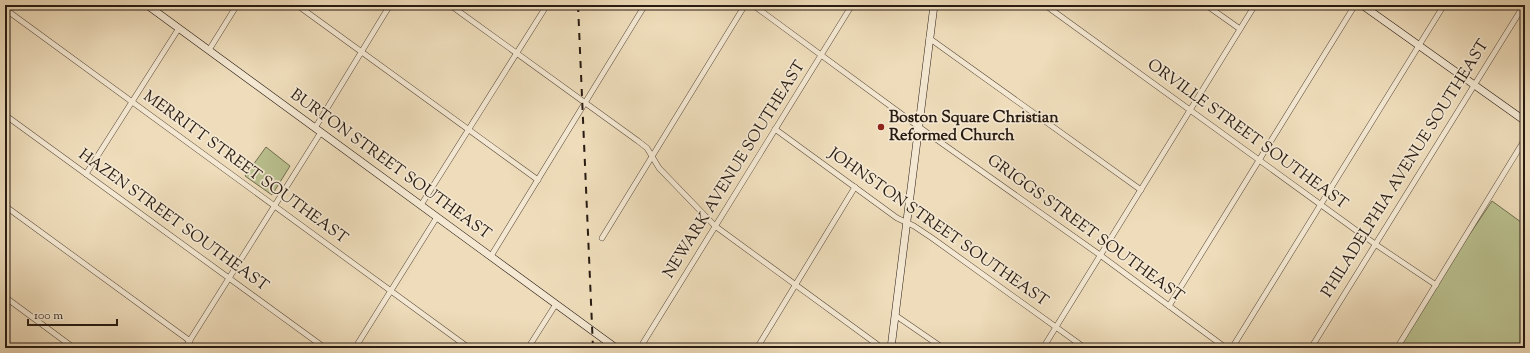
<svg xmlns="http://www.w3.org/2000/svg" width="1530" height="353" font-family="'Sorts Mill Goudy',serif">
  <rect width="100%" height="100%" fill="#eedcba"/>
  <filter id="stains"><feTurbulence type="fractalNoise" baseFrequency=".005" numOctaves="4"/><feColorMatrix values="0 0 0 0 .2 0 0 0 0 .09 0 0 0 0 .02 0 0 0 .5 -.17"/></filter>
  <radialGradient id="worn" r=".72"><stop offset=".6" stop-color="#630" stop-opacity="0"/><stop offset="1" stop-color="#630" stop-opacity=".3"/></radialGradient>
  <g fill="#bac08f" stroke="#716e50">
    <polygon points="266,147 290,166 272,195 245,176"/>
    <polygon points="1492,201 1525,225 1525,348 1399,348 1431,292"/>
  </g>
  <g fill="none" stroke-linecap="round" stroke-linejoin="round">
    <defs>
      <g id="street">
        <polyline points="297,5 538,180"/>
        <polyline points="450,5 638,141 647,148 659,168 715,226 882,348"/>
        <polyline points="753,5 919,127 1100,255 1226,348"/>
        <polyline points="1045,5 1375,244 1436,285"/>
        <polyline points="1206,5 1240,29"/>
        <polyline points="5,9 469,348"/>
        <polyline points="929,38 1141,190"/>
        <polyline points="209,50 237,5"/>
        <polyline points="5,115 325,348"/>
        <polyline points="315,128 390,5"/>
        <polyline points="775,129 897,218 914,226 932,238 1085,348"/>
        <polyline points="86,174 179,28"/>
        <polyline points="421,205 547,5"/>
        <polyline points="5,206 190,341"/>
        <polyline points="602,238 745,5"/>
        <polyline points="491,256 645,5"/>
        <polyline points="5,297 74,348"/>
        <polyline points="1169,306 1355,5"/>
        <polyline points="895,315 943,348"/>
        <polyline points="185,348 321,132"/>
        <polyline points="355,348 437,217"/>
        <polyline points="528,348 556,304"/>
        <polyline points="640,348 852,5"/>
        <polyline points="757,348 855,187"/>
        <polyline points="1043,348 1255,5"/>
        <polyline points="1232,348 1444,5"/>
        <polyline points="1311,348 1524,5"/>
        <polyline points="1397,348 1525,139"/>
      </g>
      <g id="secondary">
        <polyline points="147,5 616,348"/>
        <polyline points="1362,5 1525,121"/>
        <polyline points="891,348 934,5"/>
      </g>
    </defs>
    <use href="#street" stroke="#5a4b3c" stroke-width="6"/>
    <use href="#secondary" stroke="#281b12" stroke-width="8"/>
    <use href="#street" stroke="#f4e8d2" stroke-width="5"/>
    <use href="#secondary" stroke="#f4e8d2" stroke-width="7"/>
    <polyline stroke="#281b12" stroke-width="2" stroke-dasharray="7 7" stroke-linecap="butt" points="578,5 593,348"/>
  </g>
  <circle fill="#8f2418" stroke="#f4e8d2" stroke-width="1.5" cx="881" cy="127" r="4"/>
  <g text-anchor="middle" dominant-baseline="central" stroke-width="3.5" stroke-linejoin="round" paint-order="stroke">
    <g font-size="16" font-weight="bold" fill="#281b12" stroke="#f4e8d2" text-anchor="start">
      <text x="889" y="118">Boston Square Christian<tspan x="889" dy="18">Reformed Church</tspan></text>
    </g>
    <g font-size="16" fill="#281b12" stroke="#f4e8d2">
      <text transform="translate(1247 135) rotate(36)">ORVILLE STREET SOUTHEAST</text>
      <text transform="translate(390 165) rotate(36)">BURTON STREET SOUTHEAST</text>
      <text transform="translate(245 168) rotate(36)">MERRITT STREET SOUTHEAST</text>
      <text transform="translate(1406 169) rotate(-58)">PHILADELPHIA AVENUE SOUTHEAST</text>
      <text transform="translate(735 170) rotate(-58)">NEWARK AVENUE SOUTHEAST</text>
      <text transform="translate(173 221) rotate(36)">HAZEN STREET SOUTHEAST</text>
      <text transform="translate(938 228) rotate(35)">JOHNSTON STREET SOUTHEAST</text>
      <text transform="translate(1085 229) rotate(36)">GRIGGS STREET SOUTHEAST</text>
    </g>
  </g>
  <rect width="1530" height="353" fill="none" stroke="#eedcba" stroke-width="20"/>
  <rect x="6" y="6" width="1518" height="341" fill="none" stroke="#281b12" stroke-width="2"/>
  <rect x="10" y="10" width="1510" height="333" fill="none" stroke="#281b12"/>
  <path d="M28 319v6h89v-6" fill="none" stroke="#281b12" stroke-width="2"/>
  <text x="34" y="319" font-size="12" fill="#281b12" stroke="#f4e8d2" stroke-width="3" paint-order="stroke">100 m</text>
  <rect width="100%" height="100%" filter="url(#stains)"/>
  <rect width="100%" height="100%" fill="url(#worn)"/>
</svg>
